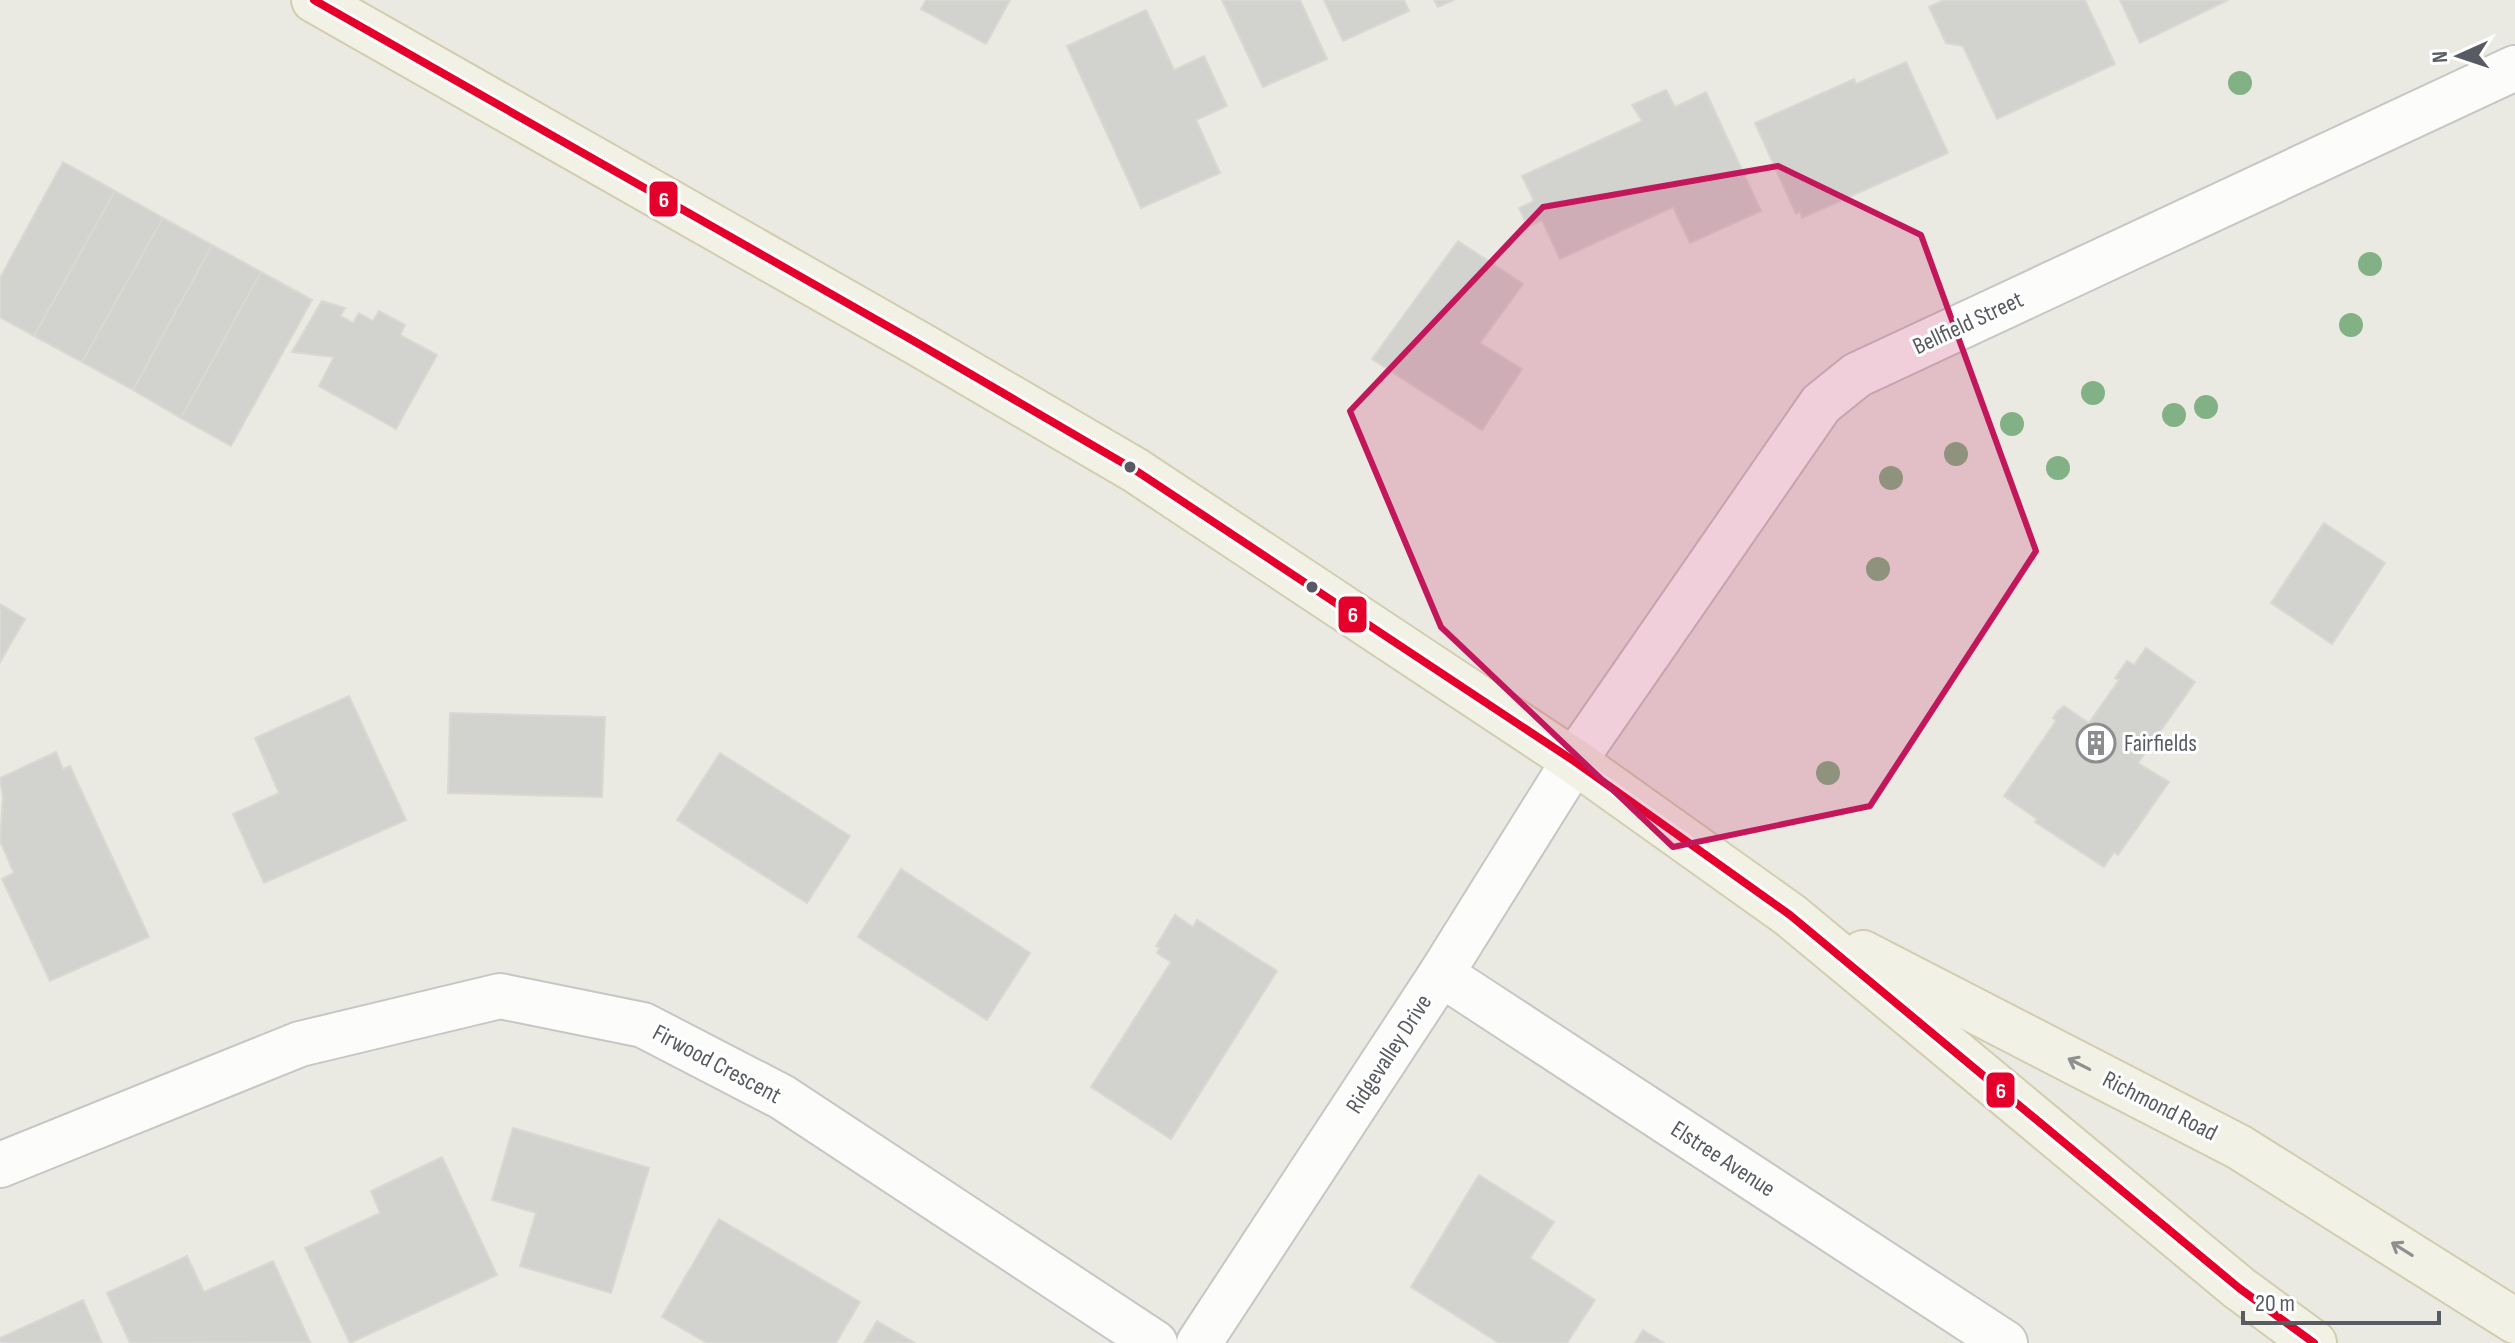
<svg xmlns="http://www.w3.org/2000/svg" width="2515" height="1343" font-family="'Sofia Sans Condensed',sans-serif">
  <rect width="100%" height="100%" fill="#eae9e2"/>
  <g fill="#d2d2ce" stroke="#dad8d2" stroke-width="2">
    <polygon points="926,0 1010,0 986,44 921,9"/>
    <polygon points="1222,0 1300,0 1327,59 1263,87"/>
    <polygon points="1324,0 1404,0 1409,11 1343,41"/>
    <polygon points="1434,0 1454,0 1438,7"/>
    <polygon points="1944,0 2085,0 2115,64 1997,119 1963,46 1946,43 1929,7"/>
    <polygon points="2120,0 2228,0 2140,43"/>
    <polygon points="1146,10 1174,70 1204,56 1227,106 1196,120 1220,173 1141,208 1067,46"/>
    <polygon points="1906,62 1948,153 1802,218 1800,212 1796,214 1755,123 1854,79 1856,84"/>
    <polygon points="1666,90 1675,107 1706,92 1761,211 1690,243 1673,207 1560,259 1542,220 1528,227 1519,208 1534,201 1522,176 1642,121 1632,105"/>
    <polygon points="63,162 115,191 34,336 0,317 0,278"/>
    <polygon points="115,191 163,218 82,362 34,336"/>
    <polygon points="163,218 212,245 133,390 82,362"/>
    <polygon points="1458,241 1523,284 1480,343 1522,369 1482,430 1372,359"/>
    <polygon points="212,245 261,272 181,418 133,390"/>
    <polygon points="261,272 312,300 231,446 181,418"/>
    <polygon points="322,301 345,308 340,316 353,323 359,313 373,321 379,311 405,325 400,335 437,355 396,429 319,386 334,357 292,352"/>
    <polygon points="2324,523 2385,563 2332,644 2271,603"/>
    <polygon points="0,604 25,619 0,662"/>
    <polygon points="2146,648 2195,682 2138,763 2169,782 2118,855 2114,852 2104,867 2035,822 2037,819 2004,796 2056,721 2053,718 2057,712 2064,706 2089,723 2119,680 2115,678 2127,661 2134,665"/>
    <polygon points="349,696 406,820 264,883 233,814 279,793 255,738"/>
    <polygon points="450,713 605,717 602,797 448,793"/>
    <polygon points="56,752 63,769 70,766 149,937 50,981 2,879 14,873 0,841 3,797 0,778"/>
    <polygon points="720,753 850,836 807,903 677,820"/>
    <polygon points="901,869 1030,953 987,1020 858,937"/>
    <polygon points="1175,915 1193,927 1197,920 1277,971 1171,1139 1091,1087 1171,962 1157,953 1160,948 1156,946"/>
    <polygon points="513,1128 649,1168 611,1293 520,1266 536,1213 492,1200"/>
    <polygon points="442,1157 497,1275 350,1343 305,1248 380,1213 371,1191"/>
    <polygon points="1479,1175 1554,1222 1530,1258 1595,1300 1567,1343 1499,1343 1411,1287"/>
    <polygon points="719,1219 860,1302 836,1343 707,1343 662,1317"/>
    <polygon points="187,1256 204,1292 273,1261 310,1342 130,1343 107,1293"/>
    <polygon points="83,1300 102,1343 0,1343 0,1338"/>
    <polygon points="877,1321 915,1343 864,1343"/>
    <polygon points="1643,1330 1664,1343 1635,1343"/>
  </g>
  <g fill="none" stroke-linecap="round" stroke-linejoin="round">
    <defs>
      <g id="street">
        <polyline points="1441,974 2005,1343"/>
        <polyline points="0,1165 300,1044 500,996 643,1025 782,1097 1155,1343"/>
        <polyline points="1199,1343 1441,974 1574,761 1821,404 1857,375 2515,68"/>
      </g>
      <g id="primary">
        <polyline points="314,0 919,344 1135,470 1574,761 1790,915 2239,1288 2314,1343"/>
        <polyline points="1863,953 2239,1147 2515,1321"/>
      </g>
    </defs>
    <use href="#street" stroke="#c6c7c5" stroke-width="48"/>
    <use href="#primary" stroke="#d3cdaf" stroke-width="48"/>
    <use href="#street" stroke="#fcfcfb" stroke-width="44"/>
    <use href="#primary" stroke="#f2f1e5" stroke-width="44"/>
    <defs>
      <polyline id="bus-1" points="314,0 919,344 1135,470 1574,761 1790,915 2239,1288 2314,1343"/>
    </defs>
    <use href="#bus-1" stroke="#fff" stroke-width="14"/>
    <use href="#bus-1" stroke="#e4002b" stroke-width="8"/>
  </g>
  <g fill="#83b186">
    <circle cx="2240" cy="83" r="12"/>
    <circle cx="2370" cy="264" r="12"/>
    <circle cx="2351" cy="325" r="12"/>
    <circle cx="2093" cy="393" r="12"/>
    <circle cx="2206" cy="407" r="12"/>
    <circle cx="2174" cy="415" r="12"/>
    <circle cx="2012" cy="424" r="12"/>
    <circle cx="1956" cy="454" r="12"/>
    <circle cx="2058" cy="468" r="12"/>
    <circle cx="1891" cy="478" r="12"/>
    <circle cx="1878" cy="569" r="12"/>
    <circle cx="1828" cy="773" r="12"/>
  </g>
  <defs><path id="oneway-shaft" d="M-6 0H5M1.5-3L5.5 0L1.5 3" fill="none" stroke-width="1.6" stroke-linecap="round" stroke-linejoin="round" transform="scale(2)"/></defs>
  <g stroke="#8e9090">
    <use href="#oneway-shaft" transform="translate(2079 1064) rotate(-153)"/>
    <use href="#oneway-shaft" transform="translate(2402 1249) rotate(-148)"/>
  </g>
  <path fill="#c2185b" fill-opacity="0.2" stroke="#c2185b" stroke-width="6" stroke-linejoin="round" d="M 1778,166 L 1921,235 L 2036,551 L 1870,806 L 1673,847 L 1441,627 L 1350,411 L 1543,207 Z"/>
  <defs>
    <symbol id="building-ring" viewBox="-11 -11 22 22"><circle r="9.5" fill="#fff" stroke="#8b8d8f" stroke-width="1.5"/><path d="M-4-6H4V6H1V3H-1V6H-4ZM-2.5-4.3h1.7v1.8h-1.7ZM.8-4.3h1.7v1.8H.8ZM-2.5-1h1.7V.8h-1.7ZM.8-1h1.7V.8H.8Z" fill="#8b8d8f"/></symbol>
  </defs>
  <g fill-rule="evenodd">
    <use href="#building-ring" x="2074" y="721" width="44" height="44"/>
  </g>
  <g fill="#585c62" stroke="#fff" stroke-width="3">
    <circle cx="1130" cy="467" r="7"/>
    <circle cx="1312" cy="587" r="7"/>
  </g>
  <g text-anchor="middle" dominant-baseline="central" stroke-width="6" stroke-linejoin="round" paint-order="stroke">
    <g font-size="24" fill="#585c62" stroke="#fff">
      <text transform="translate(1968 323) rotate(-25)">Bellfield Street</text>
      <text transform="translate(1389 1054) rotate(-57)">Ridgevalley Drive</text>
      <text transform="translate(717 1064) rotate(28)">Firwood Crescent</text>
      <text transform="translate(2160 1106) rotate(27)">Richmond Road</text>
      <text transform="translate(1723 1159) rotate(33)">Elstree Avenue</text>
    </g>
    <g font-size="24" fill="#585c62" stroke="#fff" text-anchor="start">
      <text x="2124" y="743">Fairfields</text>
    </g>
  </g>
  <g stroke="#fff" stroke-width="3">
    <rect x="648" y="180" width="31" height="38" rx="8" fill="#e4002b"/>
    <rect x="1337" y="595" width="31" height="39" rx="8" fill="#e4002b"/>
    <rect x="1985" y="1071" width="31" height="38" rx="8" fill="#e4002b"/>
  </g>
  <g font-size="22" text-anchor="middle" font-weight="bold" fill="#fff">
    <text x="664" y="207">6</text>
    <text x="1353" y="622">6</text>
    <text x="2001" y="1098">6</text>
  </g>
  <g transform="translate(2459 56) rotate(267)" stroke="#ffffff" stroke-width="6" paint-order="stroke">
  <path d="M0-6L14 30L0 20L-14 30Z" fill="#585c62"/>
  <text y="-12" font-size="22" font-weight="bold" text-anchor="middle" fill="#585c62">N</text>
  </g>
  <path d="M2243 1311v12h196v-12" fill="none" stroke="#585c62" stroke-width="4"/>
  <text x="2255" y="1311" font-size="24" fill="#585c62" stroke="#ffffff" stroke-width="6" paint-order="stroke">20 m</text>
</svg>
